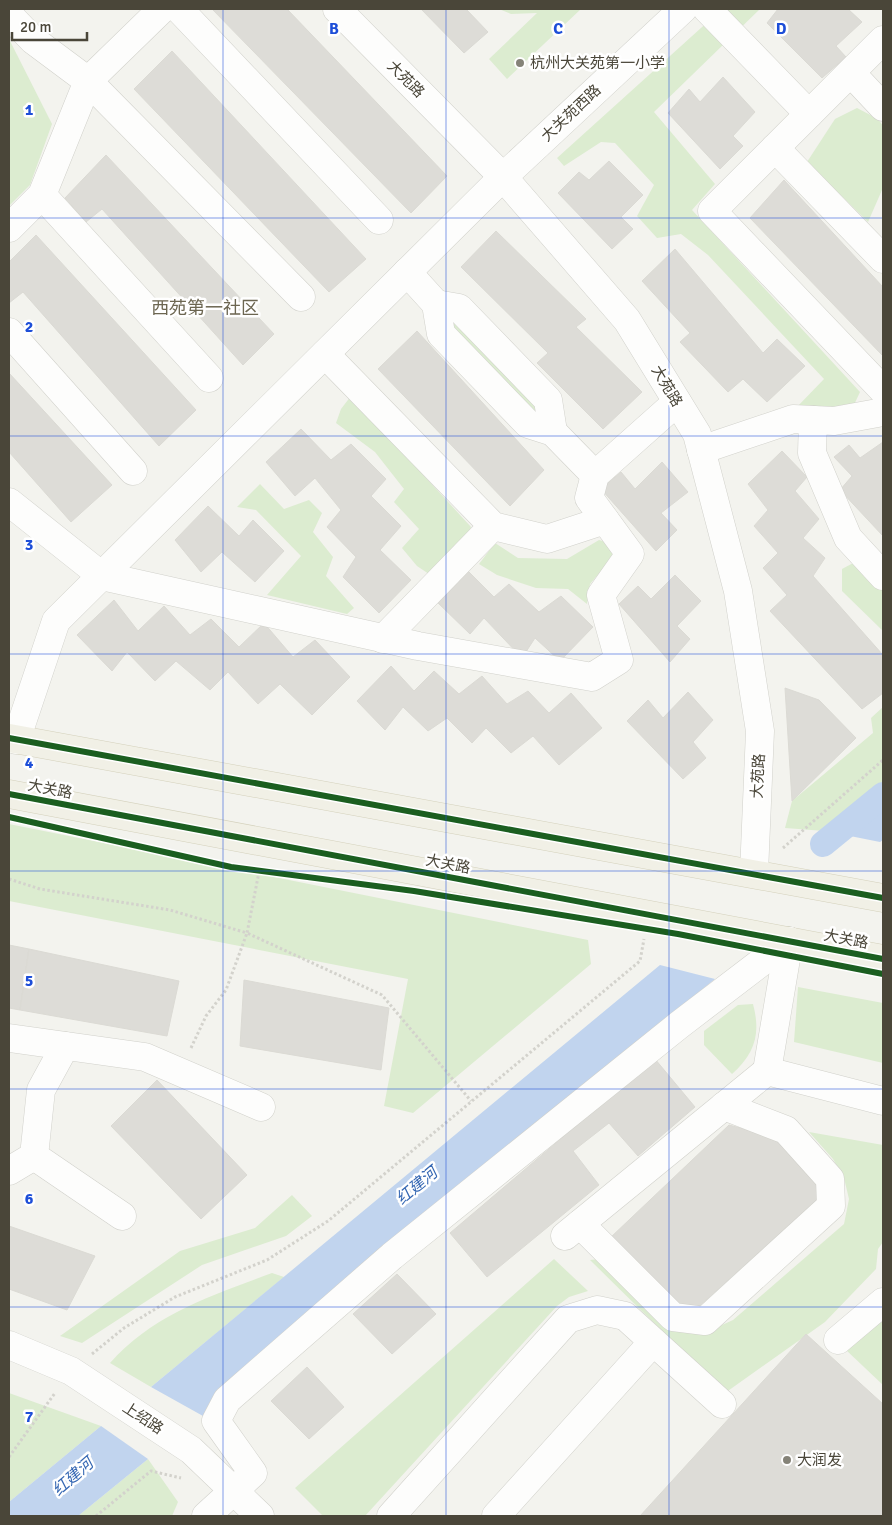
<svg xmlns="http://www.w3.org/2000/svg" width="892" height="1525" font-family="Signika,'Noto Sans SC',sans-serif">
  <rect width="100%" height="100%" fill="#f3f3ee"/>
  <g fill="#dcecd0">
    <polygon points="499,9 581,9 507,79 489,59 537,13 511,14"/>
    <polygon points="722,9 760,9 654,112 715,184 692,210 860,392 853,407 795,409 824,379 708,255 681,234 657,238 637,216 654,185 615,143 601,142 564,166 557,158"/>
    <polygon points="9,39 52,124 30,185 9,206"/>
    <polygon points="857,108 878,119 883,126 882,190 868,222 807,162 835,119"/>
    <polygon points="450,318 539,405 532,415 450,330"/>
    <polygon points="351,396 471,527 466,541 429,574 417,566 402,548 419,529 394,502 404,489 375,452 336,423 341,409"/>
    <polygon points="260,484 284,509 309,500 322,513 313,532 333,557 326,576 354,608 347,614 267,595 301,556 256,510 237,507"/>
    <polygon points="599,540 610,543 613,557 590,584 587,604 568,589 536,588 497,575 479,564 495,543 518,558 567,559"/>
    <polygon points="855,562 883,591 883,631 842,591 842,569"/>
    <polygon points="883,707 883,782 825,831 785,828 792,801 873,733 871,718"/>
    <polygon points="9,824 588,940 591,964 413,1113 384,1106 408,979 9,901"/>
    <polygon points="798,987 883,1003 883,1063 794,1042"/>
    <path d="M 753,1004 C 761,1034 755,1053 732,1074 L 704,1045 L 704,1031 L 738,1005 Z"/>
    <polygon points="809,1132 883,1145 883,1242 878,1249 876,1269 825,1322 725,1393 590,1260 599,1259 711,1330 733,1320 844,1224 849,1199 844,1178 833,1159"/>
    <polygon points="292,1195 312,1216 286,1236 202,1265 82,1343 60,1336 180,1251 255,1228"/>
    <polygon points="554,1259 588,1291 569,1297 557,1306 365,1516 323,1516 295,1488"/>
    <path d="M 272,1273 L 284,1277 L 151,1387 L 110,1363 C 153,1314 213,1295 272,1273 Z"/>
    <polygon points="883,1318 883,1385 845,1349"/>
    <polygon points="9,1393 101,1426 9,1502"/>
    <polygon points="148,1459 178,1502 172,1516 78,1516"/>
  </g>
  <g fill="#c1d4ee">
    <polygon points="883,782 883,840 880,842 825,831"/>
    <polygon points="660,965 715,979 462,1188 212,1403 203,1416 151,1387"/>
    <polygon points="101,1426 148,1459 78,1516 9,1516 9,1502"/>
  </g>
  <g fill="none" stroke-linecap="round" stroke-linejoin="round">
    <polyline stroke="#c1d4ee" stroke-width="26" points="823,844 883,795"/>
  </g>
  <g fill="#dddcd7" stroke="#dbdad4">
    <polygon points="212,9 287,9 447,176 411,213"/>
    <polygon points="421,9 466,9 488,32 464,53"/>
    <polygon points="778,9 848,9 862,22 836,46 846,57 822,78 767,23"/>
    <polygon points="172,51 366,259 329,292 134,89"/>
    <polygon points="723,77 755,112 733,136 743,146 720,169 668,113 689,89 700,102"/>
    <polygon points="106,155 274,334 243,365 102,209 86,222 65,198"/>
    <polygon points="609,161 643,195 621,217 633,229 612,249 558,193 579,172 589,180"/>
    <polygon points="784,180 883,287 883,356 750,218"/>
    <polygon points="496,231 586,319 576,327 642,392 603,429 537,363 548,353 461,267"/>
    <polygon points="36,235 196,410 159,446 23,292 9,303 9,262"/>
    <polygon points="675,249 763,353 777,339 805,366 767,402 743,379 728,392 680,342 690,333 642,281"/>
    <polygon points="417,331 544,470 510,506 378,369"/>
    <polygon points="9,373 112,485 71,522 9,452"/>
    <polygon points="301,429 331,460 351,444 386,479 371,496 401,526 380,550 411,580 379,613 343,577 356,557 327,527 341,510 315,478 295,496 266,462"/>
    <polygon points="883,442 883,536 840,490 852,476 834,457 849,445 860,458"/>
    <polygon points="782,451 807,477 795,491 819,519 803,538 825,558 813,576 883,655 883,693 862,709 770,611 787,595 763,568 778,553 754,526 768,510 748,484"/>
    <polygon points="662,462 688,492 661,513 677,530 656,551 601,489 621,472 635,489"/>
    <polygon points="208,506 239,536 253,520 284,551 255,582 222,552 201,572 175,540"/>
    <polygon points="466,569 494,597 509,584 539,612 561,596 593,627 560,661 535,638 522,658 484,618 470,634 436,601"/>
    <polygon points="675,575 701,601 677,626 690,639 670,662 619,604 638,586 651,599"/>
    <polygon points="114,600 138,631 164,606 190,635 211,619 239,647 264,623 293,657 315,640 350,677 312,715 280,684 258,704 228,672 210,690 176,661 155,681 127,652 112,671 77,635"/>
    <polygon points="391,666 414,691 434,671 459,694 482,676 507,704 528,691 549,713 571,693 602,728 559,765 533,736 511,753 486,728 472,743 447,718 428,731 403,707 385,730 357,701"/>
    <polygon points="785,688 819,700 856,738 792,801"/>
    <polygon points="688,692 713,720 693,742 706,758 683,779 627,721 648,700 663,718"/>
    <polygon points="9,945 29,949 20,1010 9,1008"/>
    <polygon points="29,949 179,981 167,1036 20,1010"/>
    <polygon points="244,980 389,1008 381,1070 240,1046"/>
    <polygon points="655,1059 695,1107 638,1156 609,1123 573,1151 599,1185 487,1277 450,1233"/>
    <polygon points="157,1080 247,1175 201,1219 111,1126"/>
    <polygon points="729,1125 777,1138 828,1190 687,1317 610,1238"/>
    <polygon points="9,1226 95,1256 67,1310 9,1289"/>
    <polygon points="397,1274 436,1314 392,1354 353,1314"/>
    <polygon points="806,1334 883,1404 883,1516 640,1516"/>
    <polygon points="307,1367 344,1407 309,1439 271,1401"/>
  </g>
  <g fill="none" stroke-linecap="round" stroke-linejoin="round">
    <defs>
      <g id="minor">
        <polyline points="179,9 379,220"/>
        <polyline points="337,9 503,177 627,320 697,434 738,591 760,731 754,873"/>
        <polyline points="707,9 809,114"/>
        <polyline points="9,15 33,40 88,81 301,297"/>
        <polyline points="883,40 712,211 883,390"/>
        <polyline points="851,73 883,107"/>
        <polyline points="775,148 883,259"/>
        <polyline points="42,195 209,378"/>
        <polyline points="9,228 42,195 88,81 162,9"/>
        <polyline points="407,272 436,304 441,334 528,424 553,432 595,475"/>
        <polyline points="436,304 459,308 548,400 553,432"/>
        <polyline points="9,332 133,471"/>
        <polyline points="325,354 493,526 547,539 605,520"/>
        <polyline points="813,420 812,453 848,538 883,576"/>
        <polyline points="701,450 793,419 834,421 883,412"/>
        <polyline points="9,502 102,576 418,646 592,677 619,660 601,595 630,554 589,498 595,475 677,402"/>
        <polyline points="383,639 493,526"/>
        <polyline points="16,740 56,621 503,177 683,9"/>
        <polyline points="9,1038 145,1057 261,1107"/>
        <polyline points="767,1071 789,941"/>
        <polyline points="34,1156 122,1216"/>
        <polyline points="9,1171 34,1156 41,1090 65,1046"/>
        <polyline points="580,1224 673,1317 705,1321 831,1206 830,1179 786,1130 724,1106"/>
        <polyline points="565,1236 767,1071 883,1101"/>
        <polyline points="838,1340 883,1302"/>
        <polyline points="9,1345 71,1371 191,1450 260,1516"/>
        <polyline points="206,1516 253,1473 216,1421 227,1400 392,1256 679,1025 789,941"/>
        <polyline points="391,1516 568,1319 597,1310 625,1316 722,1404"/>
        <polyline points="496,1516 653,1342"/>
      </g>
      <g id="major">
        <polyline points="9,738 883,898"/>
        <polyline points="9,794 883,959"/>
      </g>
    </defs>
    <use href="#minor" stroke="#d1d1cb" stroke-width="29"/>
    <use href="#major" stroke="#d4d1bc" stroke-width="29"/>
    <g stroke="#d3d2cc" stroke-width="3" stroke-dasharray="2.5 2.5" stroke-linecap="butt">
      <polyline points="783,848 883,760"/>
      <polyline points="9,879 40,889 170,910 247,933 260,867"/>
      <polyline points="191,1048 206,1016 226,990 247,933 382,995 471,1101"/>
      <polyline points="92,1354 124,1328 175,1297 267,1260 328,1221 640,961 644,939"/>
      <polyline points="9,1457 55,1393"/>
      <polyline points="96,1516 151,1471 181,1478"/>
    </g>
    <use href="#minor" stroke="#fdfdfc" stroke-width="28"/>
    <use href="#major" stroke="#f1f0e6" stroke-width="28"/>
    <defs>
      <g id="cycleway">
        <polyline points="9,738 883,898"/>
        <polyline points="9,794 883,959"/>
        <polyline points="9,817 231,867 414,891 678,934 883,974"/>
      </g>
    </defs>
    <use href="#cycleway" stroke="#fff" stroke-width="9"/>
    <use href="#cycleway" stroke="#1b5e20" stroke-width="6"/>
  </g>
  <path fill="none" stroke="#1d4ed8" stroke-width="1" stroke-opacity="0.55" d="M 223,9 L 223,1516M 446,9 L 446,1516M 669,9 L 669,1516M 9,218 L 883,218M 9,436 L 883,436M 9,654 L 883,654M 9,871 L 883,871M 9,1089 L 883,1089M 9,1307 L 883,1307"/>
  <g fill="#858378" stroke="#fff" stroke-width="2">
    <circle cx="520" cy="63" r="5"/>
    <circle cx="787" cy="1460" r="5"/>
  </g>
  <g text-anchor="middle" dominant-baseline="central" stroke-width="5" stroke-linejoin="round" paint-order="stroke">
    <g font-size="15" fill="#4a4639" stroke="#fff" text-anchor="start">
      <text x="530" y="63">杭州大关苑第一小学</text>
      <text x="797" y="1460">大润发</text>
    </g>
    <g font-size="15" fill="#4a4639" stroke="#fff">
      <text transform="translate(406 79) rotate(45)">大苑路</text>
      <text transform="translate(571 113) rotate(-43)">大关苑西路</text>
      <text transform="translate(667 386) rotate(59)">大苑路</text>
      <text transform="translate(758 776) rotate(-87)">大苑路</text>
      <text transform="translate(50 789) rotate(11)">大关路</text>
      <text transform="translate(448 864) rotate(11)">大关路</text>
      <text transform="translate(846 939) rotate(11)">大关路</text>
      <text transform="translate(143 1418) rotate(33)">上绍路</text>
    </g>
    <g font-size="16" font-style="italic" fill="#3567b3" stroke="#fff">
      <text transform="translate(417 1186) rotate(-40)">红建河</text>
      <text transform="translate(73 1477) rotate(-41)">红建河</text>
    </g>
    <g font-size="18" fill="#6c6651" stroke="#fff">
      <text x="205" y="308">西苑第一社区</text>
    </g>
  </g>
  <g font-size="16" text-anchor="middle" font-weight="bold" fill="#1d4ed8" stroke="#fff" stroke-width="5" stroke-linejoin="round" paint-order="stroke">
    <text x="334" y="34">B</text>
    <text x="558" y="34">C</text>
    <text x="781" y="34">D</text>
    <text x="29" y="115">1</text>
    <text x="29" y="332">2</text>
    <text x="29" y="550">3</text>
    <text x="29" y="768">4</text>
    <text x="29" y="986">5</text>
    <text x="29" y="1204">6</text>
    <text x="29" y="1422">7</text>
  </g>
  <rect width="892" height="1525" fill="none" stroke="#4a4639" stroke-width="20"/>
  <path d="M12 32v8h75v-8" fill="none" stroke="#4a4639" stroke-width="2.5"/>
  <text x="20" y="32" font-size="15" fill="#4a4639" stroke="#ffffff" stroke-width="4" paint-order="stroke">20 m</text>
</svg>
